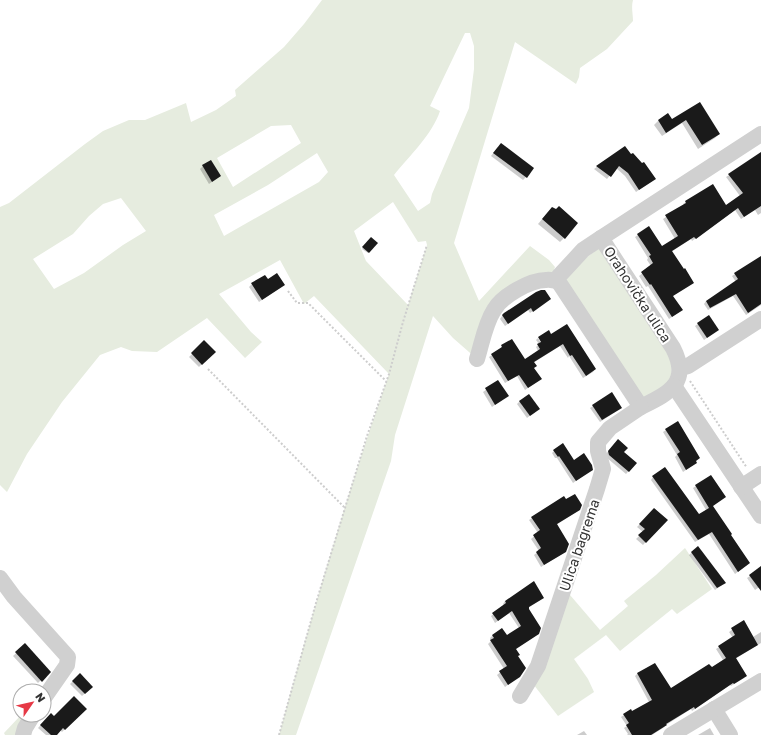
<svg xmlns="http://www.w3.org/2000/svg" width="761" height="735" font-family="'Golos Text',sans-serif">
  <rect width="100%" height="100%" fill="#fff"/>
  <g fill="#e6ecdf" fill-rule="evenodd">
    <path d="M 322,0 L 633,0 C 631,7 633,14 633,21 L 607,49 L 580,68 L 579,77 L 576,84 L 515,42 L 454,243 L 479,301 L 530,246 L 549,260 L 555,267 L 552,275 L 499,303 L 477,359 L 453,338 L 433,316 L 395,435 L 391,461 L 296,735 L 279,735 C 312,613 347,493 389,374 L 314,296 L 304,304 L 280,260 L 219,294 L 251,332 L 262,342 L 245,358 L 207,318 L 157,352 L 132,351 L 121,347 L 100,355 L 62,402 L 27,454 L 7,492 L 0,485 L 0,207 L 9,203 L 85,144 L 103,131 L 129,120 L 145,120 L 186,103 L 191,122 L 216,110 L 236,96 L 235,90 L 284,47 L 304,24 ZM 465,33 L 470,33 L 474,46 L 474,69 L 469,108 L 432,194 L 430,203 L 418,211 L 394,175 C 410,155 432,135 440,111 L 430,106 ZM 291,125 L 301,143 L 233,187 L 217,158 L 271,126 ZM 317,153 L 328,172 L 319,182 L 224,236 L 214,215 L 268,185 ZM 121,198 L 146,231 L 123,245 L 84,273 L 54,289 L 33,259 L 73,234 L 89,216 L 103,204 ZM 393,202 L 418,242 L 426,241 L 427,245 L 408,305 L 366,261 L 354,231 Z"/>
    <polygon points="599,248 671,353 672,378 668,385 642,400 565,279 574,267"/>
    <polygon points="685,548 712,589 677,614 672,609 620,651 606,635 574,659 588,679 594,692 558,716 530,680 564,588 600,630 628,606 624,601 656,575"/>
    <polygon points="21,715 33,715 23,735 5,735 4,733"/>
  </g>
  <g fill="#0003">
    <polygon points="699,104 719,134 715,138 698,149 682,123 662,136 654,125 658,121 668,114 672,120"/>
    <polygon points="498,147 526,177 523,180 491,156"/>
    <polygon points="625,147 652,181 636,192 625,176 616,168 607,179 594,169"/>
    <polygon points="761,154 761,213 758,215 755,210 741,219 735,210 692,241 691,239 671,252 672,296 679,312 669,319 648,286 646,287 639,276 651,266 647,260 648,258 635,237 649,227 661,247 675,239 663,219 684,205 683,204 686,202 725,206 740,196 726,177"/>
    <polygon points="203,166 220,176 209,184 200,169"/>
    <polygon points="555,211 564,238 560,242 538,224 548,212"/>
    <polygon points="371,238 376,243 368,253 362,249"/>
    <polygon points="761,257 761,305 746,315 733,296 708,310 704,304 706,301 736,282 732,276"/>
    <polygon points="267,280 281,287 259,302 249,287 252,284"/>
    <polygon points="550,299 530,313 528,310 505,326 500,319 504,313"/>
    <polygon points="709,316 715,332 704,340 695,326"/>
    <polygon points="567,326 595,369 593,372 583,378 569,356 568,358 560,346 533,363 533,368 538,381 525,390 517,376 505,383 489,357 492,355 500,349 502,346 525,361 538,351 536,347 539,344 536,340 538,338 543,346 551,336"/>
    <polygon points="204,342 214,352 199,367 189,357"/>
    <polygon points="498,381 507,396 492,407 483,392"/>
    <polygon points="520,401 536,411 527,418 517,404"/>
    <polygon points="593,406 621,408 600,422 590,408"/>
    <polygon points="666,430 696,463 683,472 675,457 677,455 663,432"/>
    <polygon points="615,443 623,452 636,463 626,474 607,458 606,454"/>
    <polygon points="554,451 574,461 590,471 573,483 557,458 555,458 552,453"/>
    <polygon points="653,477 699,515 706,510 693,488 696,486 724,497 712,506 749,563 735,574 709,534 695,542 651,480"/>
    <polygon points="566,501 579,510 556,525 565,552 541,567 534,555 539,551 531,539 538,533 529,520 532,518"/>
    <polygon points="655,509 666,520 643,545 636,539 643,532 637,527"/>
    <polygon points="698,547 722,585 715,590 689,555"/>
    <polygon points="761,572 761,586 755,590 747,578 750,576"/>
    <polygon points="540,600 528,608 515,649 520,676 505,687 497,675 504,669 488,644 491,641 490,638 493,635 506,637 519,628 509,613 495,623 491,616 504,606 503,604 505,601"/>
    <polygon points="743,622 753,637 761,632 761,643 735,659 744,678 731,686 730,685 692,711 691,709 666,725 663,728 652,735 627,735 628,734 624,728 627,726 621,717 624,715 632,712 649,702 635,676 638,673 671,689 711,668 723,660 716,649 733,638 729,632"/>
    <polygon points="25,645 49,672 38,683 13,656"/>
    <polygon points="80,674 92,687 82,696 70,684"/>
    <polygon points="85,709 62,732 60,730 56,735 46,735 38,728 51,714 54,717"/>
    <polygon points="710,728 714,735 698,735"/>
    <polygon points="584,731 587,735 577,735"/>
  </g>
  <g fill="#1a1a1a">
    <polygon points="700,102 720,134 702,145 686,120 666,133 658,120 668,113 672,119"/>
    <polygon points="501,143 534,168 527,178 493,153"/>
    <polygon points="625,146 631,154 633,153 642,163 644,162 656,179 639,190 628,173 619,166 611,177 596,166"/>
    <polygon points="761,152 761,206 744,217 738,208 696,239 694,237 672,251 684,269 685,268 694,283 673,296 683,310 672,317 651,284 650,285 641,272 653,263 649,256 651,255 637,234 649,226 662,246 678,236 665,215 686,203 685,201 713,184 726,205 743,193 728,174"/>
    <polygon points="211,160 221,176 212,182 202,165"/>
    <polygon points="559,206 578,223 565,239 542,219 552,207 556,209"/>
    <polygon points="371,237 378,243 369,253 362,247"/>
    <polygon points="761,256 761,304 748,313 736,294 710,308 706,301 738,279 734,273"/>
    <polygon points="277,273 285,285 262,300 251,283 265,275 268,279"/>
    <polygon points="541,290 545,290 551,299 533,312 531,308 508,324 502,315 504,313 536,292"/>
    <polygon points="709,315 719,330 707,338 697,323"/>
    <polygon points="567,324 596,369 586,376 572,355 570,356 563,344 534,362 537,366 534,368 542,379 528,388 519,375 508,381 491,354 502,347 501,345 512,339 525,359 540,349 537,344 541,342 538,337 549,330 551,334"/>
    <polygon points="204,340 216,352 202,365 191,353"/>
    <polygon points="498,380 509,396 495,405 485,388"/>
    <polygon points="612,392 622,408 602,420 592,405"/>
    <polygon points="529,394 540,409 530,416 519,401"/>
    <polygon points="678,421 700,458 696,461 697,463 686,470 677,454 680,452 665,429"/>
    <polygon points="618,439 628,448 624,452 637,463 629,472 609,455 608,451"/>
    <polygon points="563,443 574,460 584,453 592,465 593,470 576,481 559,456 558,457 553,450"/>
    <polygon points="665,467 699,514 709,508 695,485 711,475 726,497 713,506 732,534 731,535 750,563 738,572 712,532 698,540 652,476"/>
    <polygon points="575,494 582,505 580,510 557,524 569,544 566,552 544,565 536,552 541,548 533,535 540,530 531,517 564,496 566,499"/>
    <polygon points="654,508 668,520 646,543 638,535 645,529 639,524"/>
    <polygon points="698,546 726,583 717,588 691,552"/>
    <polygon points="761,566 761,591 749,575"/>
    <polygon points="534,581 544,598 529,607 529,609 541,628 539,634 516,649 520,655 518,656 526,668 520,677 508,685 499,671 507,666 490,640 494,638 492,635 502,628 507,635 521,626 512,611 498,621 492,613 506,603 505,601"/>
    <polygon points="744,620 758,645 736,658 747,676 734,684 733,683 695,709 694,707 666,724 667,725 651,735 632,735 626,725 629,723 623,714 631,709 632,711 652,700 637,673 655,663 671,688 709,664 712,667 726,658 718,646 735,635 731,628"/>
    <polygon points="25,643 51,672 42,682 15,652"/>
    <polygon points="80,673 93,687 85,694 72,681"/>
    <polygon points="74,696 87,709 65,730 63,728 57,735 51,735 40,725 51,713 54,716"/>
  </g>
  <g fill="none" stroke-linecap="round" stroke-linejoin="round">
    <g stroke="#cdcdcd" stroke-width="2" stroke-dasharray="2 2" stroke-linecap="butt">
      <polyline points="288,291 297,303 308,303 386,381"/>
      <polyline points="208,369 345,508"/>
      <polyline points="690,381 747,468"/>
      <polyline points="279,735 316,603 367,436 389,374 403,322 427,245"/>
    </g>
    <g stroke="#d0d0d0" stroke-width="16">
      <path d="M 601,238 L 673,348 C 691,383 669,393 641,407 L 558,281 L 559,276 L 583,250 Z"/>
      <polyline points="601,238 761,134"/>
      <path d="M 477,359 C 482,343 485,324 494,310 C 502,296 530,280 546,280 C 550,279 554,281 558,281"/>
      <polyline points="681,368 688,366 761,319"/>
      <polyline points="674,386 761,516"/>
      <polyline points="741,487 761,474"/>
      <polyline points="0,578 14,597 68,657 67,665 44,698"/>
      <polyline points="520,696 538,666 597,489 603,469 598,451 598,442 610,428 641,407"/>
      <polyline points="714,709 730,735"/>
      <polyline points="23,735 25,728 33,715"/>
      <polyline points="671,735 761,681"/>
    </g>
  </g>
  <g text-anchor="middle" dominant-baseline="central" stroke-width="4" stroke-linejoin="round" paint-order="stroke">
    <g font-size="14" fill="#333" stroke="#fff">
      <text transform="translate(638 294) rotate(57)">Orahovička ulica</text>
      <text transform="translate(579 545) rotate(-71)">Ulica bagrema</text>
    </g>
  </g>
  <g transform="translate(32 703) rotate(56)"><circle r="19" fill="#ffffff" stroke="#adadad"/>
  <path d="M0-3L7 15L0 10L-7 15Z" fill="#e63946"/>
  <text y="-6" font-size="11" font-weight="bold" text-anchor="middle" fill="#333333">N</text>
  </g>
</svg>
